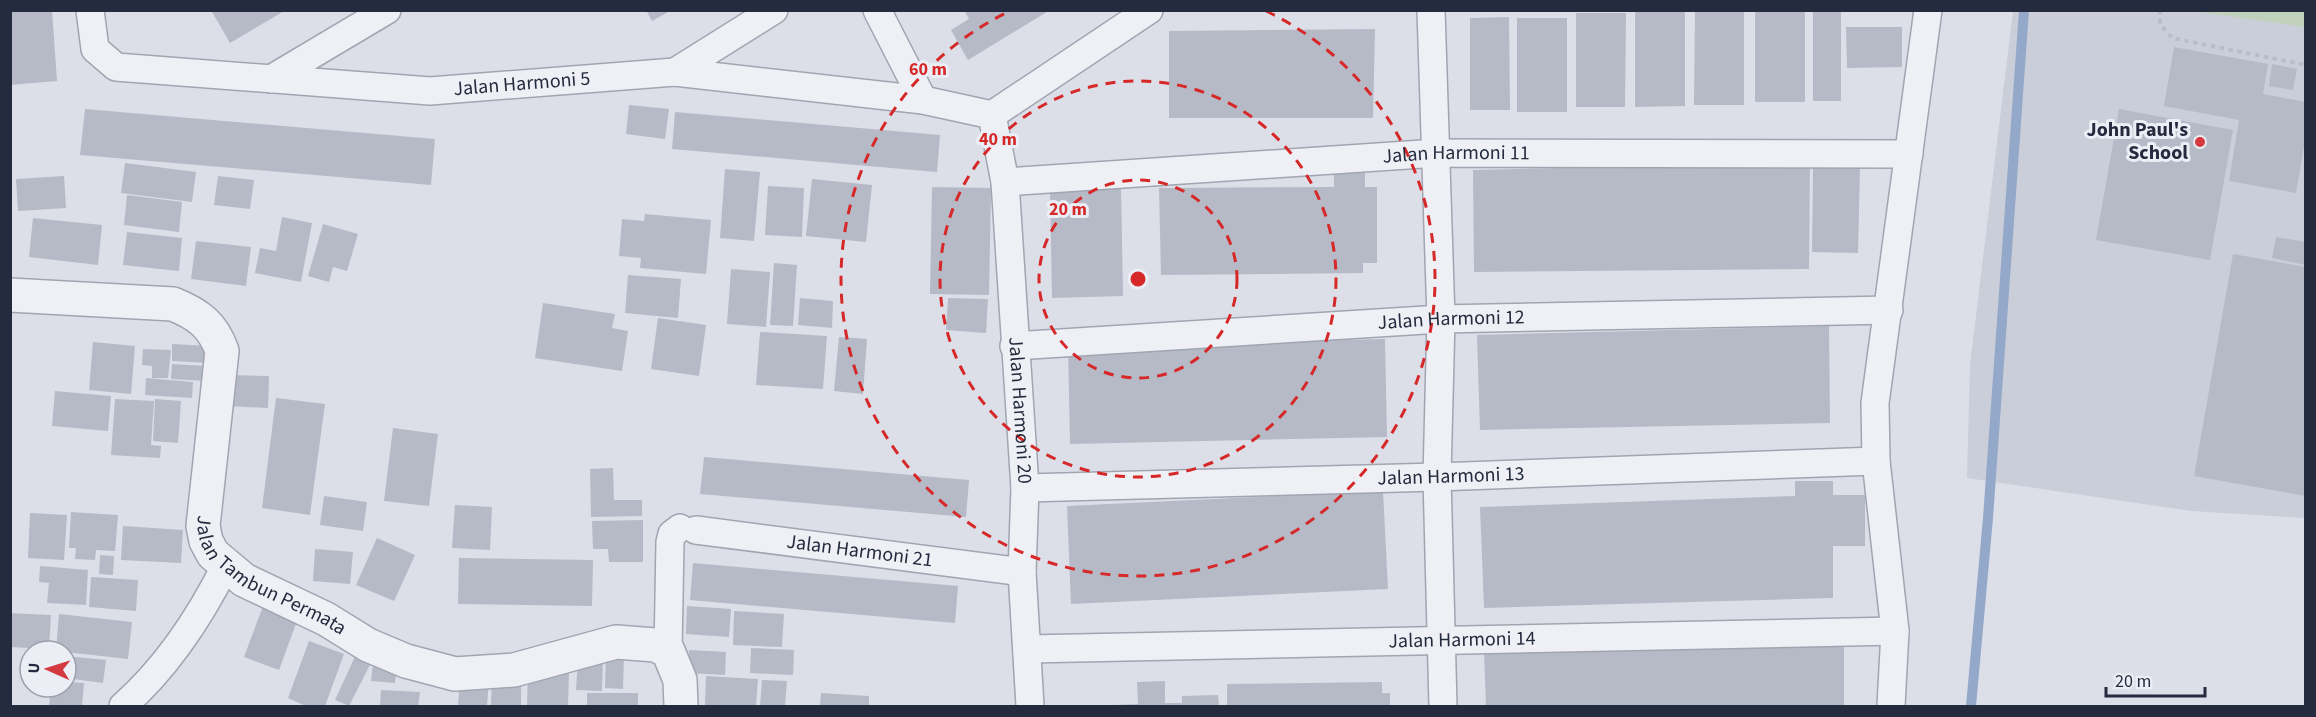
<svg xmlns="http://www.w3.org/2000/svg" width="2316" height="717" font-family="'Source Sans 3',sans-serif">
  <rect width="100%" height="100%" fill="#dcdfe7"/>
  <polygon fill="#caced9" points="2013,11 2305,11 2305,518 2191,511 1967,478 1970,365"/>
  <polygon fill="#c0d1bc" points="2192,11 2305,11 2305,27"/>
  <g fill="none" stroke-linecap="round" stroke-linejoin="round">
    <polyline stroke="#94a9c9" stroke-width="10" points="1971,706 1988,518 2024,10"/>
  </g>
  <g fill="#b6bac7">
    <polygon points="10,10 52,10 57,81 10,85"/>
    <polygon points="211,10 286,10 230,43"/>
    <polygon points="646,10 672,10 652,21"/>
    <polygon points="964,10 1050,10 968,60 951,30 969,19"/>
    <polygon points="1695,10 1744,10 1744,105 1694,105"/>
    <rect x="1755" y="10" width="50" height="92"/>
    <rect x="1813" y="10" width="28" height="91"/>
    <polygon points="1635,12 1685,12 1685,106 1635,107"/>
    <polygon points="1576,13 1626,13 1625,107 1576,107"/>
    <polygon points="1509,17 1510,110 1470,110 1470,18"/>
    <rect x="1517" y="18" width="50" height="94"/>
    <polygon points="1846,27 1902,27 1902,67 1847,68"/>
    <polygon points="1375,29 1373,118 1169,118 1169,31"/>
    <polygon points="2174,47 2268,64 2263,94 2306,102 2306,135 2296,193 2229,181 2239,120 2164,106"/>
    <polygon points="2272,64 2297,69 2293,90 2269,86"/>
    <polygon points="629,105 669,109 665,139 626,134"/>
    <polygon points="85,109 435,139 431,185 80,155"/>
    <polygon points="2119,109 2233,130 2210,260 2096,240"/>
    <polygon points="675,112 940,135 937,172 672,149"/>
    <polygon points="125,163 196,172 192,202 121,193"/>
    <polygon points="1334,165 1365,165 1365,187 1377,187 1377,263 1363,263 1363,273 1161,275 1159,188 1334,187"/>
    <polygon points="1813,166 1860,167 1858,253 1812,252"/>
    <polygon points="1604,167 1810,167 1809,269 1474,272 1473,170"/>
    <polygon points="725,169 760,172 754,241 720,238"/>
    <polygon points="64,176 66,208 18,211 16,179"/>
    <polygon points="218,176 254,180 250,209 214,205"/>
    <polygon points="812,179 872,185 866,242 806,236"/>
    <polygon points="768,186 804,188 802,237 765,235"/>
    <polygon points="1121,186 1123,296 1052,298 1050,187"/>
    <polygon points="932,187 991,188 989,295 930,294"/>
    <polygon points="127,195 182,202 179,232 124,225"/>
    <polygon points="645,214 711,220 706,274 640,268 641,258 619,256 622,219 644,221"/>
    <polygon points="282,217 312,223 301,282 255,273 260,248 276,251"/>
    <polygon points="33,218 102,225 98,265 29,257"/>
    <polygon points="323,224 358,234 347,271 333,267 329,282 308,276"/>
    <polygon points="127,232 182,238 179,271 123,265"/>
    <polygon points="2276,237 2306,242 2306,265 2272,258"/>
    <polygon points="196,241 251,247 246,286 191,279"/>
    <polygon points="2233,254 2306,267 2306,496 2194,476"/>
    <polygon points="774,263 797,265 793,326 770,325"/>
    <polygon points="731,269 770,272 766,327 727,324"/>
    <polygon points="628,275 681,279 678,318 625,313"/>
    <polygon points="800,298 833,301 832,328 798,325"/>
    <polygon points="948,298 988,299 986,333 946,330"/>
    <polygon points="543,303 615,314 612,328 628,331 622,371 535,358"/>
    <polygon points="658,318 706,325 699,376 651,369"/>
    <polygon points="1829,326 1830,423 1480,430 1477,335"/>
    <polygon points="760,332 827,336 823,389 756,385"/>
    <polygon points="839,337 867,339 863,394 834,391"/>
    <polygon points="1385,339 1387,437 1070,444 1068,346"/>
    <polygon points="93,342 135,346 131,394 89,390"/>
    <polygon points="172,344 209,346 208,363 172,361"/>
    <polygon points="143,349 171,350 168,378 152,378 152,366 142,365"/>
    <polygon points="172,364 207,366 206,381 171,379"/>
    <polygon points="229,375 269,376 268,408 227,406"/>
    <polygon points="146,378 193,382 192,398 145,395"/>
    <polygon points="55,391 111,396 108,431 52,426"/>
    <polygon points="276,398 325,404 310,515 262,508"/>
    <polygon points="115,399 154,401 151,445 161,446 160,458 111,455"/>
    <polygon points="155,399 181,401 178,443 153,441"/>
    <polygon points="393,428 438,434 429,506 384,501"/>
    <polygon points="704,457 969,480 966,517 700,494"/>
    <polygon points="613,468 614,500 642,500 642,516 591,517 590,469"/>
    <polygon points="1795,481 1833,481 1833,495 1865,495 1865,546 1833,546 1833,598 1484,608 1480,507 1795,496"/>
    <polygon points="1383,491 1388,589 1071,604 1067,506"/>
    <polygon points="324,496 367,502 363,531 320,525"/>
    <polygon points="455,505 492,507 490,550 452,548"/>
    <polygon points="71,512 118,515 115,551 96,550 95,560 75,559 76,548 69,548"/>
    <polygon points="30,513 67,515 64,560 28,558"/>
    <polygon points="643,520 643,562 609,562 608,549 593,549 592,521"/>
    <polygon points="123,526 183,530 181,563 121,560"/>
    <polygon points="377,538 415,555 394,601 356,585"/>
    <polygon points="315,549 353,552 350,584 313,581"/>
    <polygon points="100,555 114,556 113,575 99,574"/>
    <polygon points="459,558 593,560 592,606 458,604"/>
    <polygon points="693,563 958,586 955,623 690,600"/>
    <polygon points="40,566 88,570 86,605 47,603 49,583 39,582"/>
    <polygon points="91,577 138,580 136,611 89,607"/>
    <polygon points="266,598 301,610 279,670 244,657"/>
    <polygon points="687,606 731,609 729,637 686,634"/>
    <polygon points="734,611 784,614 782,647 733,645"/>
    <polygon points="10,613 51,615 49,649 10,647"/>
    <polygon points="59,614 132,622 128,659 56,651"/>
    <polygon points="1844,634 1844,706 1486,706 1484,650"/>
    <polygon points="309,641 344,654 325,706 306,706 288,698"/>
    <polygon points="751,648 794,650 793,675 750,673"/>
    <polygon points="358,650 374,657 349,706 335,700"/>
    <polygon points="689,650 726,652 725,675 688,673"/>
    <polygon points="606,653 624,654 623,689 605,688"/>
    <polygon points="66,656 106,660 103,683 66,678"/>
    <polygon points="578,657 603,658 602,691 576,690"/>
    <polygon points="373,663 397,665 395,683 371,681"/>
    <polygon points="528,672 569,673 568,706 527,706"/>
    <polygon points="706,676 758,679 756,706 705,706"/>
    <polygon points="492,677 521,678 521,706 491,706"/>
    <polygon points="460,678 489,680 487,706 458,706"/>
    <polygon points="762,680 787,681 785,706 760,706"/>
    <polygon points="1165,681 1165,703 1182,703 1182,696 1218,695 1219,706 1087,706 1138,704 1137,682"/>
    <polygon points="66,682 84,683 82,706 49,706 51,687 66,687"/>
    <polygon points="1382,682 1382,693 1390,693 1390,706 1227,706 1227,684"/>
    <polygon points="381,690 420,692 418,706 380,706"/>
    <rect x="587" y="693" width="51" height="13"/>
    <polygon points="821,693 869,696 869,706 820,706"/>
  </g>
  <g fill="none" stroke-linecap="round" stroke-linejoin="round">
    <defs>
      <g id="minor">
        <path id="s1" d="M 90,10 L 95,49 L 116,67 L 430,91 L 675,72 L 923,100 L 992,115"/>
        <polyline points="877,10 923,100"/>
        <polyline points="1431,10 1441,319 1437,477 1443,706"/>
        <polyline points="675,72 774,10"/>
        <polyline points="271,79 387,10"/>
        <path id="s2" d="M 992,115 L 1005,182 L 1025,488 L 1022,572 L 1030,706"/>
        <polyline points="992,115 1149,10"/>
        <path id="s3" d="M 1005,182 L 1437,153 L 1909,154"/>
        <path id="s4" d="M 1014,346 L 1441,319 L 1889,310"/>
        <path id="s5" d="M 1025,488 L 1437,477 L 1876,461"/>
        <path id="s6" d="M 696,530 L 1022,572"/>
        <path id="s7" d="M 1028,649 L 1895,631"/>
        <polyline points="668,651 670,542 672,534 680,528"/>
        <path d="M 123,706 C 166,668 200,617 226,565"/>
        <polyline points="1891,706 1895,631 1876,461 1875,403 1928,10"/>
      </g>
      <g id="tertiary">
        <path id="s8" d="M 10,295 L 173,304 C 198,314 213,325 222,351 L 203,526 L 206,541 L 213,554 L 244,580 L 326,619 L 368,645 L 406,661 L 455,674 L 514,670 L 616,642 L 655,645 L 668,651 L 680,680 L 681,706"/>
      </g>
    </defs>
    <use href="#minor" stroke="#a1a5b1" stroke-width="30"/>
    <use href="#tertiary" stroke="#a1a5b1" stroke-width="36"/>
    <polyline stroke="#babdc5" stroke-width="4" stroke-dasharray="4.5 4.5" stroke-linecap="butt" points="2160,10 2160,24 2172,38 2306,65"/>
    <use href="#minor" stroke="#eef0f5" stroke-width="27"/>
    <use href="#tertiary" stroke="#eef0f5" stroke-width="33"/>
  </g>
  <g fill="none" stroke="#d62828" stroke-width="3" stroke-dasharray="10 8">
    <circle cx="1138" cy="279" r="99"/>
    <circle cx="1138" cy="279" r="198"/>
    <path d="M1266 11A297 297 0 1 1 1010 11"/>
  </g>
  <circle fill="#d43940" stroke="#ebeef5" stroke-width="2" cx="2200" cy="142" r="6"/>
  <g text-anchor="middle" dominant-baseline="central" stroke-width="6" stroke-linejoin="round" paint-order="stroke">
    <g font-size="20" fill="#252b3e" stroke="#ebeef5">
      <text stroke="none"><textPath href="#s1" startOffset="474">Jalan Harmoni 5</textPath></text>
      <text stroke="none"><textPath href="#s3" startOffset="452">Jalan Harmoni 11</textPath></text>
      <text stroke="none"><textPath href="#s4" startOffset="438">Jalan Harmoni 12</textPath></text>
      <text stroke="none"><textPath href="#s2" startOffset="297">Jalan Harmoni 20</textPath></text>
      <text stroke="none"><textPath href="#s5" startOffset="426">Jalan Harmoni 13</textPath></text>
      <text stroke="none"><textPath href="#s6" startOffset="165">Jalan Harmoni 21</textPath></text>
      <text stroke="none"><textPath href="#s8" startOffset="496">Jalan Tambun Permata</textPath></text>
      <text stroke="none"><textPath href="#s7" startOffset="434">Jalan Harmoni 14</textPath></text>
    </g>
    <g font-size="20" font-weight="bold" fill="#252b3e" stroke="#ebeef5" text-anchor="end">
      <text x="2188" y="130">John Paul's<tspan x="2188" dy="23">School</tspan></text>
    </g>
  </g>
  <circle cx="1138" cy="279" r="9" fill="#d62828" stroke="#ebeef5" stroke-width="3"/>
  <g font-size="18" text-anchor="middle" font-weight="bold" fill="#d62828" stroke="#ebeef5" stroke-width="6" stroke-linejoin="round" paint-order="stroke">
    <text x="928" y="75">60 m</text>
    <text x="998" y="145">40 m</text>
    <text x="1068" y="215">20 m</text>
  </g>
  <rect width="2316" height="717" fill="none" stroke="#252b3e" stroke-width="24"/>
  <g transform="translate(48 669) rotate(273)"><circle r="28" fill="#ebeef5" stroke="#9ca0ac" stroke-width="1.5"/>
  <path d="M0-4.5L10 22L0 15L-10 22Z" fill="#d43940"/>
  <text y="-9" font-size="16" font-weight="bold" text-anchor="middle" fill="#252b3e">U</text>
  </g>
  <path d="M2106 687v9h99v-9" fill="none" stroke="#252b3e" stroke-width="3"/>
  <text x="2115" y="687" font-size="18" fill="#252b3e" stroke="#ebeef5" stroke-width="4.5" paint-order="stroke">20 m</text>
</svg>
